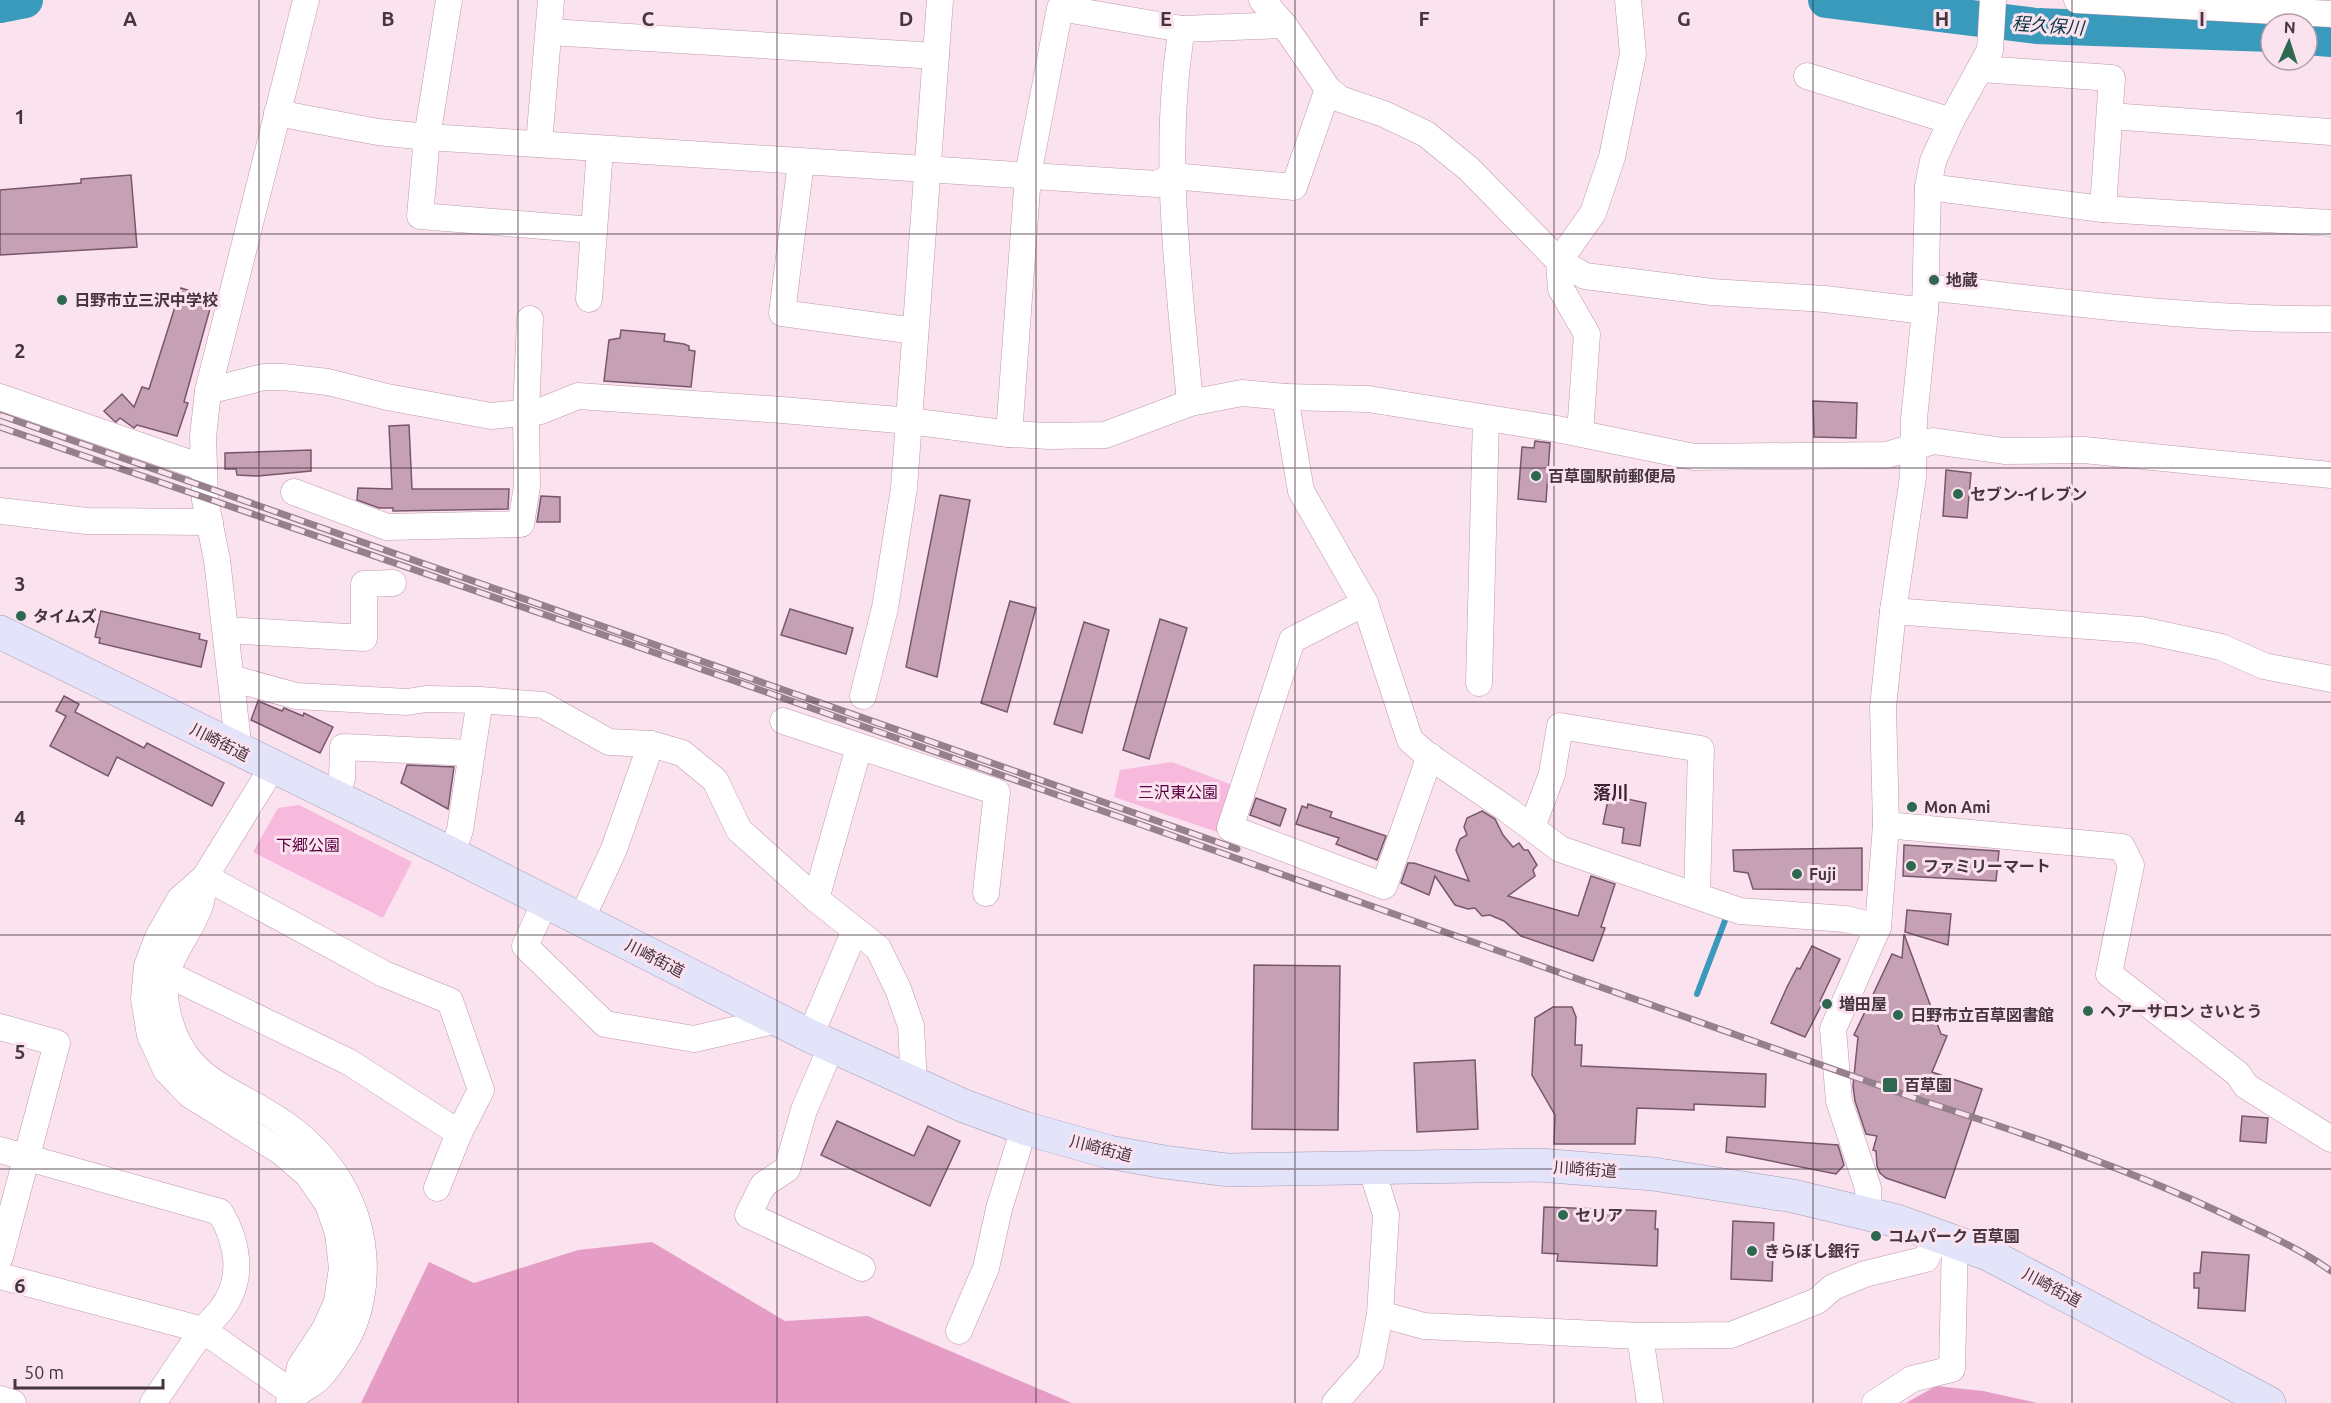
<svg xmlns="http://www.w3.org/2000/svg" width="2331" height="1403" font-family="Ubuntu,'Noto Sans JP',sans-serif">
  <rect width="100%" height="100%" fill="#fbe2ef"/>
  <g fill="#f7badd">
    <polygon points="1172,762 1232,785 1217,832 1114,797 1120,770"/>
    <polygon points="299,805 412,862 383,918 253,852 278,808"/>
  </g>
  <g fill="#e59dc6">
    <polygon points="652,1242 785,1321 868,1316 1072,1403 361,1403 429,1262 474,1283 578,1250"/>
    <polygon points="1936,1386 1983,1391 2037,1403 1906,1403"/>
  </g>
  <g fill="none" stroke-linecap="round" stroke-linejoin="round">
    <g stroke="#399abb" stroke-width="6">
      <polyline points="2041,11 2045,26"/>
      <polyline points="1697,994 1726,918"/>
    </g>
    <g stroke="#399abb" stroke-width="36">
      <polyline points="1826,0 2036,26 2271,34"/>
      <polyline points="0,5 25,0"/>
      <polyline points="2307,37 2331,39"/>
    </g>
  </g>
  <g fill="#c6a0b5" stroke="#79576b" stroke-width="1.5">
    <polygon points="131,175 137,247 0,255 0,190 81,183 81,179"/>
    <polygon points="181,288 213,298 184,402 188,403 177,436 137,425 134,428 120,418 116,422 113,420 104,411 122,394 134,407 142,387 149,389"/>
    <polygon points="621,330 665,334 664,341 684,344 689,346 689,350 695,351 691,387 604,381 609,340 620,338"/>
    <polygon points="1813,401 1857,403 1856,438 1814,437"/>
    <polygon points="409,425 412,489 509,489 508,509 393,511 393,508 379,508 357,500 358,488 392,489 389,426"/>
    <polygon points="1535,441 1550,443 1546,502 1518,499 1522,447 1534,448"/>
    <polygon points="311,450 311,471 258,476 237,475 236,469 225,469 225,453"/>
    <polygon points="1946,470 1971,473 1967,518 1943,516"/>
    <polygon points="940,495 970,500 937,677 906,667"/>
    <polygon points="541,496 560,497 560,522 537,522"/>
    <polygon points="1010,601 1036,608 1007,712 981,703"/>
    <polygon points="790,609 853,628 846,654 781,635"/>
    <polygon points="101,611 200,634 199,639 207,641 201,667 99,643 100,638 95,637"/>
    <polygon points="1160,619 1187,628 1149,759 1123,750"/>
    <polygon points="1084,622 1109,630 1082,733 1054,724"/>
    <polygon points="64,696 79,704 75,712 144,748 147,743 224,783 212,806 117,757 108,776 50,746 66,716 56,711"/>
    <polygon points="258,701 282,711 284,708 303,716 304,713 333,727 320,753 251,720"/>
    <polygon points="407,765 454,767 448,809 401,783"/>
    <polygon points="1609,795 1646,803 1640,846 1622,843 1624,828 1603,824"/>
    <polygon points="1256,798 1286,809 1280,826 1250,815"/>
    <polygon points="1308,804 1332,812 1330,817 1386,836 1377,860 1336,844 1339,838 1296,824 1302,806 1307,808"/>
    <polygon points="1482,811 1495,819 1503,835 1513,847 1519,843 1524,850 1528,850 1537,865 1533,870 1535,876 1508,896 1578,916 1591,876 1615,884 1601,927 1605,928 1593,961 1521,936 1504,921 1490,915 1482,916 1475,908 1468,909 1455,905 1435,876 1429,895 1401,883 1408,863 1414,863 1469,881 1456,850 1460,839 1467,835 1464,827 1467,818"/>
    <polygon points="1904,845 1999,851 1996,881 1903,876"/>
    <polygon points="1862,848 1862,890 1753,889 1748,873 1734,871 1733,850"/>
    <polygon points="1907,910 1951,914 1948,945 1905,932"/>
    <polygon points="1904,934 1941,1034 1947,1036 1932,1072 1982,1089 1945,1198 1886,1178 1880,1173 1877,1166 1876,1151 1873,1150 1877,1136 1866,1134 1855,1101 1853,1086 1858,1037 1854,1035 1892,954 1902,958"/>
    <polygon points="1812,946 1840,959 1820,1001 1823,1002 1805,1037 1771,1023 1787,987 1797,968 1800,969"/>
    <polygon points="1254,965 1340,966 1338,1130 1252,1129"/>
    <polygon points="1553,1007 1572,1007 1576,1017 1575,1045 1582,1045 1581,1066 1766,1074 1765,1107 1694,1104 1694,1110 1637,1108 1635,1144 1554,1144 1555,1115 1532,1075 1535,1018"/>
    <polygon points="1475,1060 1478,1129 1417,1132 1414,1063"/>
    <polygon points="2242,1116 2268,1118 2266,1143 2240,1141"/>
    <polygon points="837,1121 914,1156 928,1126 960,1141 930,1206 821,1155"/>
    <polygon points="1727,1137 1838,1145 1844,1165 1836,1174 1726,1152"/>
    <polygon points="1544,1207 1656,1211 1655,1229 1658,1229 1657,1266 1557,1261 1558,1254 1542,1253"/>
    <polygon points="1733,1221 1774,1223 1772,1281 1731,1279"/>
    <polygon points="2202,1252 2249,1255 2245,1311 2198,1308 2199,1288 2194,1288 2194,1273 2200,1273"/>
  </g>
  <g fill="none" stroke-linecap="round" stroke-linejoin="round">
    <defs>
      <g id="minor">
        <polyline points="449,0 427,137 420,216 593,230"/>
        <polyline points="1262,0 1284,25 1328,89 1340,99 1384,114 1426,134 1469,169 1559,261 1561,289 1587,334 1580,433"/>
        <polyline points="1628,0 1633,54 1612,157 1593,213 1559,261 1585,276 1712,292 1825,299 1925,311"/>
        <polyline points="2077,0 2331,14"/>
        <path d="M 1182,29 C 1161,152 1179,280 1190,403"/>
        <polyline points="549,32 936,56"/>
        <polyline points="1981,69 2112,78 2103,209"/>
        <polyline points="1807,76 1951,121"/>
        <polyline points="277,113 378,132 427,137 1157,184 1173,176 1294,187 1328,89"/>
        <polyline points="2110,116 2331,132"/>
        <polyline points="539,144 551,0"/>
        <polyline points="801,162 782,313 915,331"/>
        <polyline points="1928,187 2103,209 2331,223"/>
        <path d="M 1926,287 C 2060,301 2196,321 2331,319"/>
        <polyline points="589,299 600,149"/>
        <polyline points="208,391 264,377 283,377 328,382 387,397 491,416 541,411 578,396 782,410 910,421 1009,434 1050,436 1105,435 1190,403 1242,393 1285,397 1301,491 1365,603 1410,740 1426,754 1508,810 1560,849 1740,911 1845,919 1878,927"/>
        <polyline points="0,397 204,468"/>
        <polyline points="1285,397 1368,399 1557,429 1694,457 1887,455 1933,441 2004,451 2084,450 2331,475"/>
        <polyline points="1009,434 1028,175 1060,8 1182,29 1284,25"/>
        <polyline points="294,492 387,527 521,524 527,486 526,413 530,319"/>
        <polyline points="0,511 87,521 210,522"/>
        <polyline points="1365,603 1292,640 1230,828 1384,886 1430,756"/>
        <polyline points="1893,611 2141,630 2221,647 2264,666 2331,679"/>
        <polyline points="226,630 364,638 364,584 393,583"/>
        <polyline points="231,678 296,696 407,702 426,699 480,700 543,705 609,742 651,744 682,753 715,780 739,830 816,899"/>
        <polyline points="1479,683 1486,418"/>
        <polyline points="863,696 885,608 904,488 940,0"/>
        <polyline points="783,721 997,792 986,893"/>
        <polyline points="859,747 816,899 878,948 898,989 911,1026 914,1083"/>
        <polyline points="239,751 217,560 205,500 203,437 208,391 306,0"/>
        <polyline points="272,768 205,877 180,899 158,937 147,966 144,999 150,1035 166,1070 190,1095 280,1151 308,1175 328,1204 338,1233 342,1268 337,1302 325,1329 300,1367 294,1394"/>
        <polyline points="333,797 342,779 343,747 471,753"/>
        <polyline points="1886,825 2122,847 2131,865 2109,974 2238,1074 2246,1086 2331,1139"/>
        <polyline points="1532,827 1552,774 1560,726 1701,749 1697,894"/>
        <polyline points="452,854 460,830 480,700"/>
        <path d="M 205,877 C 203,887 203,899 199,908 C 186,942 159,963 166,1005 C 180,1087 239,1087 293,1130 C 332,1160 358,1202 363,1252 C 366,1282 361,1317 344,1344 C 337,1354 329,1368 320,1377 C 311,1387 297,1390 289,1402"/>
        <polyline points="205,877 384,974 450,1001 481,1090 459,1133 437,1188"/>
        <polyline points="545,902 525,946 605,1024 694,1039 778,1020"/>
        <polyline points="581,920 614,849 651,744"/>
        <polyline points="167,974 349,1062 459,1133"/>
        <polyline points="0,1027 57,1043 0,1257"/>
        <polyline points="810,1036 855,930"/>
        <polyline points="832,1045 804,1110 787,1169 763,1185 748,1215 862,1268"/>
        <path d="M 0,1150 L 220,1212 C 238,1242 245,1279 221,1310 C 215,1317 208,1324 203,1331 C 185,1354 170,1379 153,1403"/>
        <polyline points="1869,1214 1868,1188 1839,1101 1833,1029 1878,927 1886,825 1883,707 1893,611 1913,477 1914,419 1925,311 1928,187 1933,161 1951,121 1990,50 1993,0"/>
        <polyline points="0,1276 203,1330 294,1394"/>
        <polyline points="1380,1314 1424,1326 1640,1336 1731,1335 1817,1301 1833,1287 1865,1274 1926,1259 1938,1234"/>
        <polyline points="959,1331 986,1268 999,1209 1024,1128"/>
        <polyline points="1640,1336 1650,1403"/>
        <polyline points="0,1399 13,1403"/>
        <polyline points="1335,1403 1371,1362 1380,1314 1386,1215 1372,1170"/>
        <polyline points="1875,1403 1912,1379 1952,1369 1955,1241"/>
      </g>
      <polyline id="major" points="0,632 452,854 810,1036 964,1106 1024,1128 1109,1152 1164,1162 1228,1170 1539,1165 1653,1174 1793,1196 1897,1221 1988,1254 2269,1403"/>
    </defs>
    <use href="#minor" stroke="#be98ad" stroke-width="27"/>
    <use href="#major" stroke="#a09bb6" stroke-width="34"/>
    <use href="#minor" stroke="#fff" stroke-width="26"/>
    <use href="#major" stroke="#e3e4fa" stroke-width="33"/>
    <defs>
      <g id="rail">
        <polyline points="0,415 1237,849"/>
        <path d="M 0,427 L 650,651 L 1923,1101 C 2026,1134 2128,1169 2226,1215 C 2262,1232 2299,1248 2331,1271"/>
      </g>
    </defs>
    <use href="#rail" stroke="#95818c" stroke-width="7"/>
    <use href="#rail" stroke="#fbe2ef" stroke-width="4.5" stroke-dasharray="14" stroke-linecap="butt"/>
  </g>
  <path fill="none" stroke="#45353e" stroke-width="1.5" stroke-opacity="0.55" d="M 259,0 L 259,1403M 518,0 L 518,1403M 777,0 L 777,1403M 1036,0 L 1036,1403M 1295,0 L 1295,1403M 1554,0 L 1554,1403M 1813,0 L 1813,1403M 2072,0 L 2072,1403M 0,234 L 2331,234M 0,468 L 2331,468M 0,702 L 2331,702M 0,935 L 2331,935M 0,1169 L 2331,1169"/>
  <g fill="#2f6851" stroke="#fbe2ef" stroke-width="2">
    <circle cx="1934" cy="280" r="6"/>
    <circle cx="62" cy="300" r="6"/>
    <circle cx="1536" cy="476" r="6"/>
    <circle cx="1958" cy="494" r="6"/>
    <circle cx="21" cy="616" r="6"/>
    <circle cx="1912" cy="807" r="6"/>
    <circle cx="1911" cy="866" r="6"/>
    <circle cx="1797" cy="874" r="6"/>
    <circle cx="1827" cy="1004" r="6"/>
    <circle cx="2088" cy="1011" r="6"/>
    <circle cx="1898" cy="1015" r="6"/>
    <rect x="1882" y="1077" width="16" height="16" rx="3"/>
    <circle cx="1563" cy="1215" r="6"/>
    <circle cx="1876" cy="1236" r="6"/>
    <circle cx="1752" cy="1251" r="6"/>
  </g>
  <g text-anchor="middle" dominant-baseline="central" stroke-width="6" stroke-linejoin="round" paint-order="stroke">
    <g font-size="16" font-weight="bold" fill="#45353e" stroke="#fbe2ef" text-anchor="start">
      <text x="1946" y="280">地蔵</text>
      <text x="74" y="300">日野市立三沢中学校</text>
      <text x="1548" y="476">百草園駅前郵便局</text>
      <text x="1970" y="494">セブン-イレブン</text>
      <text x="33" y="616">タイムズ</text>
      <text x="1924" y="807">Mon Ami</text>
      <text x="1923" y="866">ファミリーマート</text>
      <text x="1809" y="874">Fuji</text>
      <text x="1839" y="1004">増田屋</text>
      <text x="2100" y="1011">ヘアーサロン さいとう</text>
      <text x="1910" y="1015">日野市立百草図書館</text>
      <text x="1904" y="1085">百草園</text>
      <text x="1575" y="1215">セリア</text>
      <text x="1888" y="1236">コムパーク 百草園</text>
      <text x="1764" y="1251">きらぼし銀行</text>
    </g>
    <g font-size="16" fill="#45353e" stroke="#fbe2ef">
      <text transform="translate(220 742) rotate(27)">川崎街道</text>
      <text transform="translate(655 958) rotate(27)">川崎街道</text>
      <text transform="translate(1101 1148) rotate(14)">川崎街道</text>
      <text transform="translate(1585 1169) rotate(4)">川崎街道</text>
      <text transform="translate(2052 1287) rotate(28)">川崎街道</text>
    </g>
    <g font-size="16" fill="#58013f" stroke="#fbe2ef">
      <text x="1178" y="792">三沢東公園</text>
      <text x="308" y="845">下郷公園</text>
    </g>
    <g font-size="18" font-style="italic" fill="#0a3644" stroke="#fbe2ef">
      <text transform="translate(2048 25) rotate(4)">程久保川</text>
    </g>
    <g font-size="18" font-weight="bold" fill="#3f2133" stroke="#fbe2ef">
      <text x="1611" y="792">落川</text>
    </g>
  </g>
  <g font-size="20" text-anchor="middle" font-weight="bold" fill="#45353e" stroke="#fbe2ef" stroke-width="6" stroke-linejoin="round" paint-order="stroke">
    <text x="130" y="26">A</text>
    <text x="388" y="26">B</text>
    <text x="648" y="26">C</text>
    <text x="906" y="26">D</text>
    <text x="1166" y="26">E</text>
    <text x="1424" y="26">F</text>
    <text x="1684" y="26">G</text>
    <text x="1942" y="26">H</text>
    <text x="2202" y="26">I</text>
    <text x="20" y="124">1</text>
    <text x="20" y="358">2</text>
    <text x="20" y="591">3</text>
    <text x="20" y="825">4</text>
    <text x="20" y="1059">5</text>
    <text x="20" y="1293">6</text>
  </g>
  <g transform="translate(2289 42) rotate(3)"><circle r="28" fill="#fbe2ef" stroke="#b29da8" stroke-width="1.5"/>
  <path d="M0-4.5L10 22L0 15L-10 22Z" fill="#2f6851"/>
  <text y="-9" font-size="16" font-weight="bold" text-anchor="middle" fill="#45353e">N</text>
  </g>
  <path d="M15 1379v9h148v-9" fill="none" stroke="#45353e" stroke-width="3"/>
  <text x="24" y="1379" font-size="18" fill="#45353e" stroke="#fbe2ef" stroke-width="4.5" paint-order="stroke">50 m</text>
</svg>
